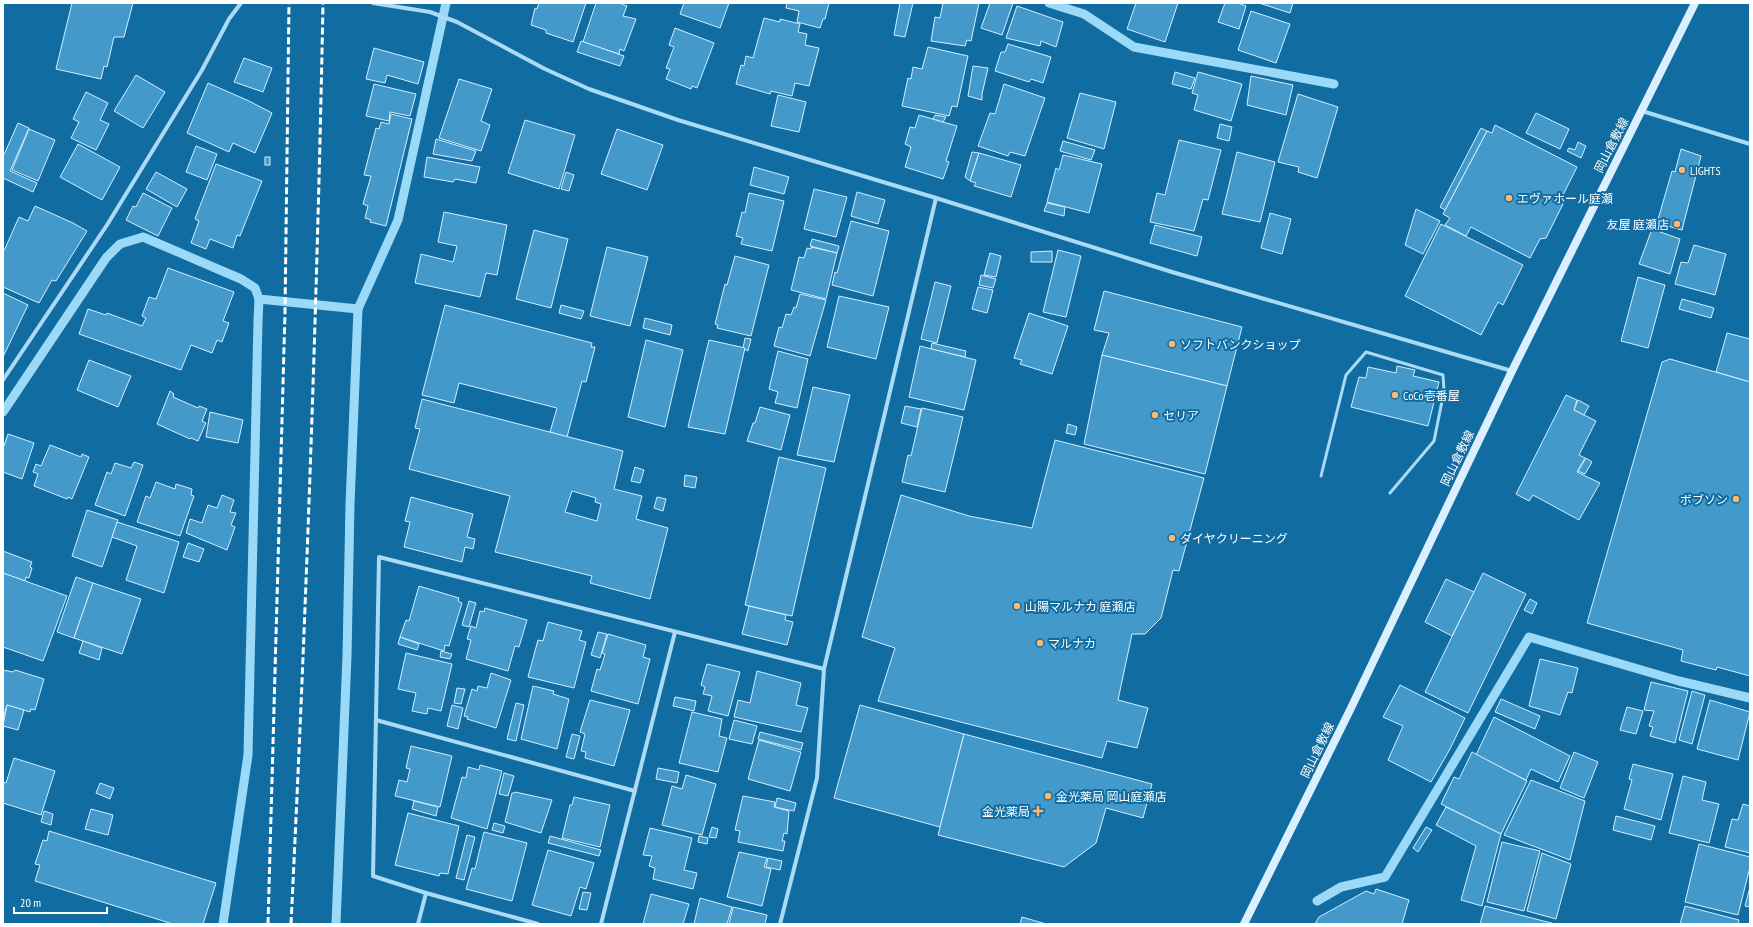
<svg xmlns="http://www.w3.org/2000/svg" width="1753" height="927" font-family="'PT Sans Narrow','Noto Sans JP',sans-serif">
  <rect width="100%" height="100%" fill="#116ca1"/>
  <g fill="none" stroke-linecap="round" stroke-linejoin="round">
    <g stroke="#9bd9f8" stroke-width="9">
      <polyline points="1049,3 1084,14 1134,47 1334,84"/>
      <polyline points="3,412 106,258 120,244 143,237 241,279 255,288 259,299 358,309 398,220 446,3"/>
      <polyline points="1317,901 1341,887 1385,877 1529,637 1679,681 1750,698"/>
      <polyline points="223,924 248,755 258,321 259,299"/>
      <polyline points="336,924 347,656 350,504 358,309"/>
    </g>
  </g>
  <g fill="#4399ca" stroke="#d3effe" fill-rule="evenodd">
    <polygon points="72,3 133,3 124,37 114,37 107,67 104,66 101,79 56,69"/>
    <polygon points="539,3 586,3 573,42 546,33 546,30 531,25 535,8 537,9"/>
    <polygon points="596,3 619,3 627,6 623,16 636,19 624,51 620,49 619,54 583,42"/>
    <polygon points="684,3 729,3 720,28 680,14"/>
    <polygon points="787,3 829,3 825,19 823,19 820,28 797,22 799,11 786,8"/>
    <polygon points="900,3 913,3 905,37 894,35"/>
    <polygon points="943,3 979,3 971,41 967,40 965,46 931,41 935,17 940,18"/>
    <polygon points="990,3 1013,3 1002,35 981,28"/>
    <polygon points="1136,3 1178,3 1165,42 1127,29"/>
    <polygon points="1225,3 1238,3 1246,6 1239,29 1218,22"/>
    <polygon points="1259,3 1293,3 1290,13"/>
    <polygon points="1017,6 1063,22 1056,47 1041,41 1040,46 1006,38"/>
    <polygon points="1251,11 1290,24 1276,63 1238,50"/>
    <polygon points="764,18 780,22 780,19 800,24 798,32 807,34 805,45 819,48 809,86 795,83 792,96 771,91 770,94 736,84 741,65 744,66 746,56 753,58"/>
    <polygon points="675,28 714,43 697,88 692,86 691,89 666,79 670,69 666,68 674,47 669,45"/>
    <polygon points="581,41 624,56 620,66 577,52"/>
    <polygon points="1008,44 1051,57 1043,83 1031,79 1029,82 995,71 1001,52 1005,52"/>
    <polygon points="928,47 968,56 957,107 952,106 949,116 902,106 908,78 911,79 913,67 922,69"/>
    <polygon points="374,48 424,62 418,84 387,75 385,83 366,79"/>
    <polygon points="244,58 272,68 263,92 234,82"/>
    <polygon points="973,66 988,68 982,94 982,100 968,96"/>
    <polygon points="1175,72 1195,78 1191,89 1172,84"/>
    <polygon points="1198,72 1242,84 1231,121 1194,110 1198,95 1192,93"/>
    <polygon points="136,75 165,92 143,128 114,111"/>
    <polygon points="1251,76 1293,85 1286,115 1247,105"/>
    <polygon points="459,79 492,89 481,121 490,125 481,151 439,138"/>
    <polygon points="208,83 249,101 272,113 255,153 233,143 229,152 187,133"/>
    <polygon points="374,84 416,94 410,116 390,112 389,121 366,116"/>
    <polygon points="1004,84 1045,98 1025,156 1010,152 1008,156 978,146 990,113 995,114"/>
    <polygon points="86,92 108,103 100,120 109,124 96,150 71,138 79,122 73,119"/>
    <polygon points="1080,93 1116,102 1104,149 1067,138"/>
    <polygon points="1298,94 1338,107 1317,178 1298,172 1299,167 1278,162"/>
    <polygon points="778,95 806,102 799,132 771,126"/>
    <polygon points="1536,113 1569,129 1560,149 1526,133"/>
    <polygon points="391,114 412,119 386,226 370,222 371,220 365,218 368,206 363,204 371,176 364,175 376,128 379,129 381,122 389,124"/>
    <polygon points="919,115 957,126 946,161 949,162 943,179 905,167 911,147 905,144 910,127 915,128"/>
    <polygon points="935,115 946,117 943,122 933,119"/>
    <polygon points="525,120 575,135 559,189 508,173"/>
    <polygon points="18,123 29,128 10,171 37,183 33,192 3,178 3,157"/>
    <polygon points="1220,124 1232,127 1229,141 1217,138"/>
    <polygon points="1495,125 1577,167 1562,197 1564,202 1546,238 1540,239 1530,258 1471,227 1466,236 1445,225 1450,218 1443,214 1487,131 1492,133"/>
    <polygon points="1481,128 1487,131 1445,210 1440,207"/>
    <polygon points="29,129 55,140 38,181 12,170"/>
    <polygon points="617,129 663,145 647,190 601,174"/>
    <polygon points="436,139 476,151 472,161 433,154"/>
    <polygon points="1179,140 1221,150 1208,200 1203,199 1194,231 1150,222 1157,193 1165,195"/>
    <polygon points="1063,141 1095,150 1091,160 1060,151"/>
    <polygon points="1578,142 1586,146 1581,158 1567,151 1569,148 1575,150"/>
    <polygon points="78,144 120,167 102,200 60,177"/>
    <polygon points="196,146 217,154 207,180 186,172"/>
    <polygon points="1681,149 1701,156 1682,230 1657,223 1672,171 1675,172"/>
    <polygon points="972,152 979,153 970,181 965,177"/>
    <polygon points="1237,152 1275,162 1260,222 1222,214"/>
    <polygon points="979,153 1021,165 1011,197 974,186 976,183 970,181"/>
    <polygon points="1063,155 1102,164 1089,213 1047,202 1056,168 1059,170"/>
    <rect x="265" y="157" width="5" height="8"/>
    <polygon points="427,157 480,167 476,183 455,179 453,182 424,177"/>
    <polygon points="216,164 262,181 240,236 237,235 233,248 210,239 206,249 191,243 199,221 195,219"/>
    <polygon points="754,167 789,177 784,194 750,185"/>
    <polygon points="156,172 187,189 177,207 146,189"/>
    <polygon points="566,172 574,175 569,191 561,189"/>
    <polygon points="814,189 847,197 836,237 804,229"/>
    <polygon points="857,192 885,200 878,224 851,216"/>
    <polygon points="143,193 172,208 158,236 126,220 133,206 136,207"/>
    <polygon points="749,193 784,201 772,251 741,244 743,238 736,236 742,212 745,213"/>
    <polygon points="1047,203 1065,207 1064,216 1044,211"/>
    <polygon points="35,206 73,223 87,231 56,281 52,280 39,303 3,287 3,253 19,217 28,221"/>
    <polygon points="1416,209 1440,221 1423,254 1405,245"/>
    <polygon points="444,212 507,225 497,275 486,273 480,297 415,283 421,254 453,262 457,246 438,242"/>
    <polygon points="1270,213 1291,219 1282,254 1261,248"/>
    <polygon points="851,221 889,231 873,296 832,285 835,272 837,273"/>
    <polygon points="1441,224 1523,265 1503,305 1498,302 1481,335 1405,296"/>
    <polygon points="1155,225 1202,237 1197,256 1150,243"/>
    <polygon points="1652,229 1680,239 1670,274 1639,264"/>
    <polygon points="534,230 568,239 551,308 516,299"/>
    <polygon points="812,239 839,246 837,253 810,246"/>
    <polygon points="1694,245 1726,254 1715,295 1675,284 1681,262 1688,263"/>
    <polygon points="607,247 648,257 630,326 590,316"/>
    <polygon points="811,247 837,253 826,299 791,290 799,257 804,258 807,248 811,249"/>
    <polygon points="1058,250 1081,256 1066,317 1043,312"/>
    <polygon points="1052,251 1052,262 1031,262 1031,252"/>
    <polygon points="990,253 1001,256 996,277 984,275"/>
    <polygon points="735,256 769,265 751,336 717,328 718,325 715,324 725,284 727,285"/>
    <polygon points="168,268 234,292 223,321 229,323 222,342 217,340 212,353 191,345 181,370 79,334 88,309 106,315 107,313 142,326 146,318 142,316 149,297 156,299"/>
    <polygon points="981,275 996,279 993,288 979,285"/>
    <polygon points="1638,277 1665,285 1648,348 1621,341"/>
    <polygon points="935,282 951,286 937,343 921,339"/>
    <polygon points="978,287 993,290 987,313 972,309"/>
    <polygon points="1104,291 1242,327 1227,386 1102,355 1109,333 1094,330"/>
    <polygon points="3,293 28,305 3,357"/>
    <polygon points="800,294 826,300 810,356 774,346 779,327 782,328 786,314 791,315 794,307 796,308"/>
    <polygon points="839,296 889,307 876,359 827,347"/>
    <polygon points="1682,299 1714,308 1711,318 1679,309"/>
    <polygon points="445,305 592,343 591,347 595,347 586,382 582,381 567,437 550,432 557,408 459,383 454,403 422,395"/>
    <polygon points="561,305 584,311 581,319 559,313"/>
    <polygon points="1029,313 1068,326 1052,374 1020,364 1022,360 1014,358"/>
    <polygon points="645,318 672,325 670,335 643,328"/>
    <polygon points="1727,333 1750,339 1750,382 1716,372"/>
    <polygon points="745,338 751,339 748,351 743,348"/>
    <polygon points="646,340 683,350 665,427 628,417"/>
    <polygon points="709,340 745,348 725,434 688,427"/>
    <polygon points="932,343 966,351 965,357 931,349"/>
    <polygon points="920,346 976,360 964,410 909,397"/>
    <polygon points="778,351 808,359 797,408 775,403 778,392 769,389"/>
    <polygon points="1102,355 1227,386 1205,474 1084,444"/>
    <polygon points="1670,359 1750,382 1750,676 1717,667 1716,670 1681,661 1683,650 1587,623 1662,362"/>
    <polygon points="89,360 131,376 118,407 77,390"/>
    <polygon points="1397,366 1415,370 1413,376 1439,382 1428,426 1351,407 1359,377 1366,378 1368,367 1396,373"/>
    <polygon points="813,387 850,395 834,462 797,455"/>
    <polygon points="170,391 174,394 173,397 198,408 199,406 207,409 202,421 206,423 198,441 191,438 190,439 157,424"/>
    <polygon points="1566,395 1577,400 1574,410 1596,421 1579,455 1585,458 1577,472 1600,483 1579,520 1533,495 1529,501 1516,494"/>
    <path d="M 422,399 L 623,451 L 614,489 L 642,496 L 636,519 L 668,528 L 650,599 L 590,583 L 592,576 L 495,552 L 510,496 L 409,469 L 420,429 L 415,428 ZM 572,491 L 596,498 L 595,502 L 601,504 L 597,521 L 565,512 Z"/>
    <polygon points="1578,400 1589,406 1584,415 1574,410"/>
    <polygon points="905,406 921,409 917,427 901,423"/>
    <polygon points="760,407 790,415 781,450 747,441 753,423 755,423"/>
    <polygon points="922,408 963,417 945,492 902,482 908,455 911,456"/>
    <polygon points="210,412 243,420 238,443 206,437"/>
    <polygon points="1068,424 1077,427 1075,435 1066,433"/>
    <polygon points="8,434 34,443 22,479 3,472 3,449"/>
    <polygon points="1055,440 1204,478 1179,571 1173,570 1161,618 1145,634 1132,634 1118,700 1148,708 1137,748 1107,741 1102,758 878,701 895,648 862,637 901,495 969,516 1032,528"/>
    <polygon points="50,445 81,457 82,454 89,457 72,499 68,497 67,499 34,486 38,474 33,472 36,464 41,466"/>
    <polygon points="779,457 826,468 792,616 745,605"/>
    <polygon points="1586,458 1592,462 1585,474 1578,471"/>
    <polygon points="134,462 143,465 125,516 95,505 107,472 111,474 115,463 131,468"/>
    <polygon points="635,467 644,470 640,483 631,481"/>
    <polygon points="685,475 697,477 695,488 684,486"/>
    <polygon points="156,482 175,489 176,484 192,489 191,495 194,496 180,536 137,522 146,496 150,498"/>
    <polygon points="222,495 234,500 230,512 236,513 231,525 235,527 227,550 186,533 190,519 202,523 208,505 217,508"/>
    <polygon points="411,497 473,514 467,537 475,539 473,549 465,547 462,562 404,547 410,522 405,521"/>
    <polygon points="657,497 666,499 663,511 654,508"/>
    <polygon points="87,510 118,520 102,567 72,556"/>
    <polygon points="117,522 179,542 164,593 126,580 137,546 112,537"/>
    <polygon points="188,543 204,549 199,562 183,557"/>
    <polygon points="3,551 32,562 30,567 32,568 29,578 26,577 25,581 3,573"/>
    <polygon points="3,573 67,596 43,661 3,647"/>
    <polygon points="1483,573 1526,594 1468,713 1425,692"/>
    <polygon points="76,577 93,583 74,638 57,632"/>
    <polygon points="1446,579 1474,592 1452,636 1425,622"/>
    <polygon points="93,583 141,599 122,654 74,638"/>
    <polygon points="419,586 459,598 458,601 462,603 449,646 445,645 444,651 400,637 406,620 409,621"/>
    <polygon points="1530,599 1537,603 1532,614 1524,610"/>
    <polygon points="469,601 476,603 469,627 462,625"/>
    <polygon points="749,606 786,615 785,620 793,622 787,645 742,634"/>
    <polygon points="485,608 527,620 519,647 515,646 508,671 466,659 471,640 467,639 471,626 476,628 480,611 484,612"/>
    <polygon points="548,622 582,631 579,640 586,642 574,688 528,677 538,640 543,641"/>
    <polygon points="598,632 607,634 600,658 591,655"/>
    <polygon points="608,634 646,645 643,657 650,659 638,704 591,691 597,669 600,670 605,654 602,653"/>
    <polygon points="400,637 419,644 417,650 398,644"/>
    <polygon points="83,641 102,648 99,660 79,653"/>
    <polygon points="441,651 452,654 450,659 440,657"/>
    <polygon points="406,653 452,664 441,711 428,708 427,714 412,711 416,693 398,689"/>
    <polygon points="1540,659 1578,668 1572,693 1568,692 1560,715 1529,706"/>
    <polygon points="707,664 740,672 728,716 708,711 712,696 703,694 705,687 701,685"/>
    <polygon points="3,670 13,672 15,670 44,679 35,710 31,709 30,712 7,705 3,719"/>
    <polygon points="757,671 801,683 796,705 808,708 801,732 734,717 738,700 750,703"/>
    <polygon points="491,673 511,680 496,728 467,719 468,717 464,716 472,689 477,691 478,686 487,688"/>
    <polygon points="1651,682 1688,691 1675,743 1650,736 1653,727 1649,726 1654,711 1644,710"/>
    <polygon points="1400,685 1465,718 1450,749 1431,782 1388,760 1403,726 1383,717"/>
    <polygon points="533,686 554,691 553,694 569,699 557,749 521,739"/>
    <polygon points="457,688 465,689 461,704 454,703"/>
    <polygon points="1692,691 1705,695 1692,744 1679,740"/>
    <polygon points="675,697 696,701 694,711 673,706"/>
    <polygon points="1501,699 1540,716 1535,729 1495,712"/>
    <polygon points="590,700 630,710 614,766 585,758 586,752 581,751 585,734 580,732"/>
    <polygon points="1710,700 1750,712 1738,760 1697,749"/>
    <polygon points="516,703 524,705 516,741 507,739"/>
    <polygon points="7,705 24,710 18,730 3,726"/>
    <polygon points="452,705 463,708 458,729 447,726"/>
    <polygon points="860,705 964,734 940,827 834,798"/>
    <polygon points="1627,707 1643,711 1636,734 1620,730"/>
    <polygon points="692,712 722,719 719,736 727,738 718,772 679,763"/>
    <polygon points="1494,717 1570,756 1558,782 1531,769 1526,780 1476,755"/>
    <polygon points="734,720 757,726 752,744 729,739"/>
    <polygon points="760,732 803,743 801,750 758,739"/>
    <polygon points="572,734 580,736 574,759 566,757"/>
    <polygon points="964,734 1152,784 1143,818 1106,808 1096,843 1064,867 938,835"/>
    <polygon points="759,740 801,752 790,791 748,779"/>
    <polygon points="411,746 452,756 440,807 395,796 399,780 407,782 410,769 406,768"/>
    <polygon points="1472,752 1527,781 1501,834 1441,804 1454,777 1459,779"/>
    <polygon points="1574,752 1598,762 1584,798 1560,788"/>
    <polygon points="14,758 55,771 41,815 3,803 3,782 6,783"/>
    <polygon points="1633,764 1673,774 1661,820 1624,809 1632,780 1629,779"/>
    <polygon points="480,765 502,771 487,829 451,818 462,777 466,778 468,767 479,770"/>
    <polygon points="658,768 679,772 677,783 656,779"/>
    <polygon points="504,773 514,776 508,796 499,794"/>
    <polygon points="686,775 716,784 702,835 662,825 672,786 682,789"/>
    <polygon points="1683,776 1706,782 1702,800 1719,804 1709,843 1669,833"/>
    <polygon points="1531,780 1585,801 1570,860 1504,835"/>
    <polygon points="100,783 114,788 110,799 96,793"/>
    <polygon points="515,792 552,800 541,833 505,822 512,793 514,793"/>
    <polygon points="743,796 775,802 774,807 789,811 787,834 784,833 782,841 785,841 783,851 738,842 740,831 735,830"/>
    <polygon points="574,797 610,805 600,847 562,838 570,805 572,805"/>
    <polygon points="777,798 796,803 794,811 775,807"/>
    <polygon points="414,801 438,807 436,816 412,809"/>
    <polygon points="1743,804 1750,806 1750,853 1725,847 1732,819 1738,820"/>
    <polygon points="1446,807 1501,834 1482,906 1461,900 1476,846 1436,825"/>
    <polygon points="91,809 113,815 108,835 85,829"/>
    <polygon points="44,811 53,814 51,825 41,822"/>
    <polygon points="408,813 459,826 448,874 440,873 439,876 395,865"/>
    <polygon points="1616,816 1655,826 1651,840 1613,830"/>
    <polygon points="494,823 505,826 503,833 492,830"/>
    <polygon points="712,827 718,829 716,838 709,837"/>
    <polygon points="1426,827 1432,830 1418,852 1413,848"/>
    <polygon points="650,828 692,838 684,870 697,873 693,889 653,879 655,868 649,866 652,856 643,855"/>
    <polygon points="49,831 216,883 203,924 173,924 35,881 40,865 35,864 43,840 47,841"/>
    <polygon points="484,832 527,843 512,901 466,889 472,868 475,869"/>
    <polygon points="467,835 475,837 464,880 456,878"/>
    <polygon points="550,836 601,850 599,856 548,843"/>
    <polygon points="699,836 708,838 707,844 698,842"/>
    <polygon points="1502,842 1540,851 1524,911 1487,902"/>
    <polygon points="1699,844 1750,857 1750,867 1738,915 1685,902"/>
    <polygon points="548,850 594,863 586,889 580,887 571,916 532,905"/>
    <polygon points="739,852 767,858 764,867 771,869 762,906 727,897"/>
    <polygon points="1542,853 1571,864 1556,919 1527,911"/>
    <polygon points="768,858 782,861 780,870 766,867"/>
    <polygon points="1750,887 1750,907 1745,906"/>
    <polygon points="1376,889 1409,900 1402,924 1315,924 1319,917 1366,891 1374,894"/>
    <polygon points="583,892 591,893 587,910 579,909"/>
    <polygon points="651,894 689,904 683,924 643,924"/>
    <polygon points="700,898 732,907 727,924 694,924"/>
    <polygon points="1485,906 1555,924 1480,924"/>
    <polygon points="1685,906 1739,920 1738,924 1680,924"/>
    <polygon points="733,907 767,915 765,924 729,924"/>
    <polygon points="1022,917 1046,924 1020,924"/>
  </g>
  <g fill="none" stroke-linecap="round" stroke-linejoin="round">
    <polyline stroke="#aadaf5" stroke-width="3" points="1321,476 1346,375 1366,352 1443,375 1444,391 1434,441 1390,493"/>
    <g stroke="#aadaf5" stroke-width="4">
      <polyline points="373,3 430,12 457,22 545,69 589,89 678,120 936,198 1172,272 1512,371"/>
      <polyline points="1642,111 1750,144"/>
      <polyline points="3,380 107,225 202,70 229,19 241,3"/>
      <polyline points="376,720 635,791"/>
      <polyline points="418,924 426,893"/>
      <polyline points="538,924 426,893 373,876 379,557 824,669"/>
      <polyline points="601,924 675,632"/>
      <polyline points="780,924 817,778 824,669 936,198"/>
    </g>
    <polyline stroke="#daf0fe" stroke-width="8" points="1244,924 1351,708 1512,371 1695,3"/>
    <g stroke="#fff" stroke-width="3" stroke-dasharray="7 3" stroke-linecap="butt">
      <polyline points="268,924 285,312 289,3"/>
      <path d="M 291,924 C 306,617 317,310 323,3"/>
    </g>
  </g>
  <g fill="#ffb96e" stroke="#116ca1" stroke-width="1.5">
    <circle cx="1682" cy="170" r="4"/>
    <circle cx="1509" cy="198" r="4"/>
    <circle cx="1677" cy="224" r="4"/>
    <circle cx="1172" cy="344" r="4"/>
    <circle cx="1395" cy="395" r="4"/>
    <circle cx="1155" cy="415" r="4"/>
    <circle cx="1736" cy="499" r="4"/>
    <circle cx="1172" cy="538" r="4"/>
    <circle cx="1017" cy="606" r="4"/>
    <circle cx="1040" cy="643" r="4"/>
    <circle cx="1048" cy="796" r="4"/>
    <path d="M1036 805h4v4h4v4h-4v4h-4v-4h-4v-4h4z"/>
  </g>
  <g text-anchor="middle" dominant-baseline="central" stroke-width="4" stroke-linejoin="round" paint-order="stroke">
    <g font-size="12" fill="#fff" stroke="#116ca1">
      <text transform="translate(1611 145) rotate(-63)">岡山倉敷線</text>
      <text transform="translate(1457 458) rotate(-64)">岡山倉敷線</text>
      <text transform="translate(1317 750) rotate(-64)">岡山倉敷線</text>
    </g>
    <g font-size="12" fill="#fff" stroke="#116ca1" text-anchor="start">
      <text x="1690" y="170">LIGHTS</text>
      <text x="1517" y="198">エヴァホール庭瀬</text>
      <text x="1669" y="224" text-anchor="end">友屋 庭瀬店</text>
      <text x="1180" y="344">ソフトバンクショップ</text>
      <text x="1403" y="395">CoCo壱番屋</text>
      <text x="1163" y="415">セリア</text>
      <text x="1728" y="499" text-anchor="end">ボブソン</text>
      <text x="1180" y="538">ダイヤクリーニング</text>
      <text x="1025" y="606">山陽マルナカ 庭瀬店</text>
      <text x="1048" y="643">マルナカ</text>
      <text x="1056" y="796">金光薬局 岡山庭瀬店</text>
      <text x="1030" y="811" text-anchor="end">金光薬局</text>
    </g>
  </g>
  <rect width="1753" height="927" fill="none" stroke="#ffffff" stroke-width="8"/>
  <path d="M14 907v6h93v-6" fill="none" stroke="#ffffff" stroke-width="2"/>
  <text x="20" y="907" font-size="12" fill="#ffffff" stroke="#116ca1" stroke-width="3" paint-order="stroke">20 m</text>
</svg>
